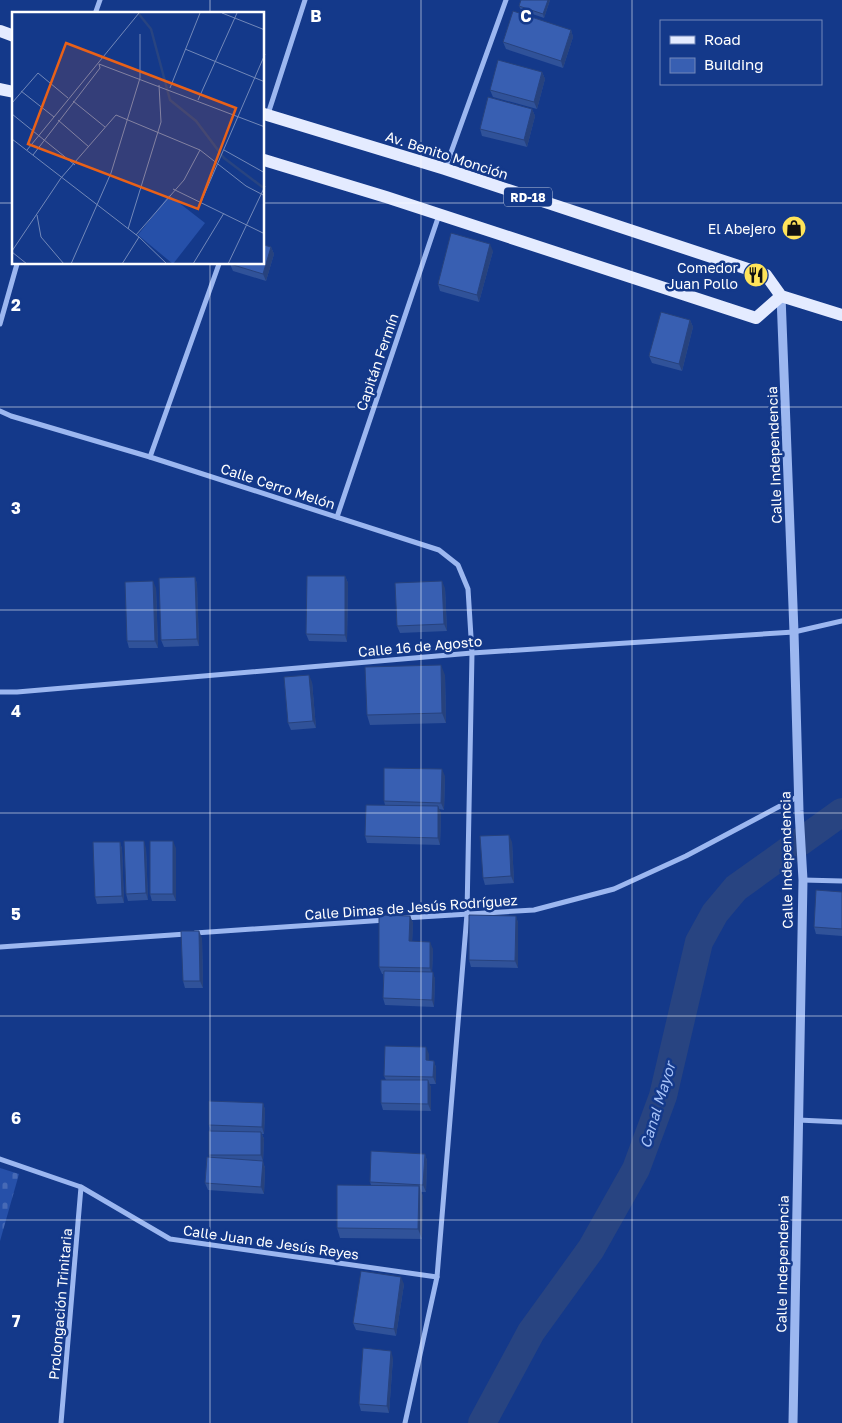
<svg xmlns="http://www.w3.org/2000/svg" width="842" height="1423" font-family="'Golos Text',sans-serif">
  <defs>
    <pattern id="cemetery-stones" width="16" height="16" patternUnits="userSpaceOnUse" patternTransform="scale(1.25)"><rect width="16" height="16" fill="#2650a9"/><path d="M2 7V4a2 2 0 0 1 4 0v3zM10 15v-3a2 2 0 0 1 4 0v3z" fill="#476ab6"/></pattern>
  </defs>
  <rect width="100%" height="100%" fill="#14398a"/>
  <polygon fill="url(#cemetery-stones)" points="0,1168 19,1174 0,1241"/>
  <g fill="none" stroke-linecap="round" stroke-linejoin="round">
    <polyline stroke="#284481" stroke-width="28" points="482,1423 531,1332 591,1249 636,1169 663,1096 699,942 715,913 736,888 842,812"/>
    <g stroke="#9cb7f0" stroke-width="5">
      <polyline points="95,14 100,0"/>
      <polyline points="268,114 305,0"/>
      <polyline points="445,169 506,0"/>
      <polyline points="0,324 17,264"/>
      <polyline points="0,411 11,416 150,457 439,550 458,565 468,589 472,653 467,914 437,1277 405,1423"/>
      <polyline points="150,457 219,264"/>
      <polyline points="337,517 439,215"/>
      <polyline points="0,692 17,692 472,653 794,632 842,621"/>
      <polyline points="803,880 842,881"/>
      <polyline points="404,918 534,910 614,889 686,856 799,796"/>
      <polyline points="195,933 386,920"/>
      <polyline points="0,947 186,934"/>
      <polyline points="798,1120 842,1122"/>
      <polyline points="0,1159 81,1187 170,1239 437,1277"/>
      <polyline points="61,1423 81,1187"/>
    </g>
    <polyline stroke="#9cb7f0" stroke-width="9" points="781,296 794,632 799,811 803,880 793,1423"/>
    <g stroke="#e4ebff" stroke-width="12">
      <polyline points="0,31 14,36"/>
      <polyline points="0,89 14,92"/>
      <polyline points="264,114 445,169 766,275 781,296 842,315"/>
      <polyline points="264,160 386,197 756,318 781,296"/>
    </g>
  </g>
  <g fill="#305299">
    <polygon points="550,0 544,18 521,10 519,6"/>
    <polygon points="571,30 573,37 563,68 506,49 503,42"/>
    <polygon points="542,72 545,79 537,109 493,97 490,90"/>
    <polygon points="532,109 535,116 527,147 482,136 480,129"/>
    <polygon points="271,247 274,254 266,281 233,271 230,264"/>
    <polygon points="493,251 479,302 440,291 438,284"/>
    <polygon points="690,320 693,327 682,371 652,363 649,356"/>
    <polygon points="345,576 348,583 347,642 309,641 306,634"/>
    <polygon points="195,577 197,584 199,646 164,647 161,640"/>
    <polygon points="156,588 158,648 129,648 127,641"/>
    <polygon points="445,588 447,631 400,633 397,626"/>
    <polygon points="445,675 446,723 370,725 367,715"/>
    <polygon points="312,682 316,728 291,730 288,723"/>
    <polygon points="445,776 444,810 439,809 441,813 440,845 367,843 365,836 385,805 384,801"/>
    <polygon points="120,842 122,849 124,903 97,904 95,897"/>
    <polygon points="512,842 514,883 485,885 483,878"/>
    <polygon points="146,848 148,900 128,901 126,894"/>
    <polygon points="176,848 176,901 152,901 150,894"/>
    <polygon points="842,892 842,936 816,934 814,927"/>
    <polygon points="410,916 413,923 412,941 433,949 432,972 435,979 434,1007 385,1005 383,998 383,974 382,974 379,967"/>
    <polygon points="516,916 518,923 518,968 471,967 469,960"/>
    <polygon points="202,938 203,988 185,988 183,981"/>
    <polygon points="429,1054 429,1060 434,1061 436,1068 436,1084 429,1084 431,1087 431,1111 383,1110 381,1103 386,1080 384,1076"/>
    <polygon points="263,1103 265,1110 264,1134 262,1134 264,1139 263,1162 265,1168 264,1194 208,1190 205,1183 210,1157 209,1155 211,1131 209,1125"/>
    <polygon points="425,1154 427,1161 426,1192 421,1192 423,1196 422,1239 340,1238 337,1228 371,1185 370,1182"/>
    <polygon points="404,1284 396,1336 356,1330 353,1323"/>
    <polygon points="393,1358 389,1413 361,1411 359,1404"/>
  </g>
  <g fill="#27427d">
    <polygon points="548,0 550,0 544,18 543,14"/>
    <polygon points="571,30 573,37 563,68 561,61"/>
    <polygon points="542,72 545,79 537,109 534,102"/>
    <polygon points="532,109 535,116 527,147 524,140"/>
    <polygon points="490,244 493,251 479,302 477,295"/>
    <polygon points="271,247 274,254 266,281 263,274"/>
    <polygon points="690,320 693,327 682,371 679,364"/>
    <polygon points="345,576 348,583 347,642 345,635"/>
    <polygon points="195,577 197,584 199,646 197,639"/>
    <polygon points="153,581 156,588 158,648 155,641"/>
    <polygon points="442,581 445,588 447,631 444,624"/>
    <polygon points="441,665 445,675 446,723 442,713"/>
    <polygon points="309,675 312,682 316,728 313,721"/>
    <polygon points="442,769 445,776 444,810 441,803"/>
    <polygon points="438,806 441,813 440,845 438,838"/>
    <polygon points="509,835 512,842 514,883 511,876"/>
    <polygon points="144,841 146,848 148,900 146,893"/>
    <polygon points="173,841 176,848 176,901 173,894"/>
    <polygon points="120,842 122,849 124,903 122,896"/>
    <polygon points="410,916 413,923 412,948 409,941"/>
    <polygon points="516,916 518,923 518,968 515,961"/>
    <polygon points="199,931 202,938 203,988 200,981"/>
    <polygon points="430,942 433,949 432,975 430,968"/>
    <polygon points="433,972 435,979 434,1007 432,1000"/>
    <polygon points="426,1047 429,1054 429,1067 426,1060"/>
    <polygon points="434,1061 436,1068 436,1084 433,1077"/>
    <polygon points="428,1080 431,1087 431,1111 428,1104"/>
    <polygon points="263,1103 265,1110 264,1134 262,1127"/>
    <polygon points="261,1132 264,1139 263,1162 265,1168 264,1194 261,1187 263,1161 261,1155"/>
    <polygon points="425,1154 427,1161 426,1192 423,1185"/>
    <polygon points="419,1186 423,1196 422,1239 418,1229"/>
    <polygon points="401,1277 404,1284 396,1336 394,1329"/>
    <polygon points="391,1351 393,1358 389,1413 387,1406"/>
  </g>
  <g fill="#385fb2" stroke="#27427d">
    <polygon points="521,0 548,0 543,14 519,6"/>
    <polygon points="513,11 571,30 561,61 503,42"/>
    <polygon points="498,60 542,72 534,102 490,90"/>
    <polygon points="488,97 532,109 524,140 480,129"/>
    <polygon points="451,233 490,244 477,295 438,284"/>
    <polygon points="264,245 271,247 263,274 230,264 264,264"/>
    <polygon points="661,312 690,320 679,364 649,356"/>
    <polygon points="307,576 345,576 345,635 306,634"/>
    <polygon points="195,577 197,639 161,640 159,578"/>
    <polygon points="153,581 155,641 127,641 125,582"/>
    <polygon points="442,581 444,624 397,626 395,583"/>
    <polygon points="441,665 442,713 367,715 365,667"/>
    <polygon points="309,675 313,721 288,723 284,677"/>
    <polygon points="384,768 442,769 441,803 384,801"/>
    <polygon points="366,805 438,806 438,838 365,836"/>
    <polygon points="509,835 511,876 483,878 480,836"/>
    <polygon points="124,841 144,841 146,893 126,894"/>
    <rect x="150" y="841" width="23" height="53"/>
    <polygon points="93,842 120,842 122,896 95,897"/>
    <polygon points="816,890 842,892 842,929 814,927"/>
    <polygon points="379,915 410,916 409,941 430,942 430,968 379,967"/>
    <polygon points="469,915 516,916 515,961 469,960"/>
    <polygon points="181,931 199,931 200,981 183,981"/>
    <polygon points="384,971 433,972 432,1000 383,998"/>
    <polygon points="385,1046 426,1047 426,1060 434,1061 433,1077 384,1076"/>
    <polygon points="381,1080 428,1080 428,1104 381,1103"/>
    <polygon points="209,1101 263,1103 262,1127 209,1125"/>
    <polygon points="209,1131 261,1132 261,1155 209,1155"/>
    <polygon points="371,1151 425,1154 423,1185 370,1182"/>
    <polygon points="207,1157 263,1161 261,1187 205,1183"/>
    <polygon points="337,1185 419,1186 418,1229 337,1228"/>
    <polygon points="361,1271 401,1277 394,1329 353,1323"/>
    <polygon points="363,1348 391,1351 387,1406 359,1404"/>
  </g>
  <path fill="none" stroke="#fff" stroke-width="1" stroke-opacity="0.55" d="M 210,0 L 210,14M 421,0 L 421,1423M 632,0 L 632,1423M 0,203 L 14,203M 264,203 L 842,203M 210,264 L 210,1423M 0,407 L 842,407M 0,610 L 842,610M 0,813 L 842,813M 0,1016 L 842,1016M 0,1220 L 842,1220"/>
  <defs>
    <symbol id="shop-disc" viewBox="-11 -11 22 22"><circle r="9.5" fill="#ffe45a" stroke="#14398a"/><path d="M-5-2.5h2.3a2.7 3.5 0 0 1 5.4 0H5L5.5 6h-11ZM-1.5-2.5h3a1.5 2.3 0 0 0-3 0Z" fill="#111"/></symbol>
    <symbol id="restaurant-disc" viewBox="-11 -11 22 22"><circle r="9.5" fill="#ffe45a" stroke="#14398a"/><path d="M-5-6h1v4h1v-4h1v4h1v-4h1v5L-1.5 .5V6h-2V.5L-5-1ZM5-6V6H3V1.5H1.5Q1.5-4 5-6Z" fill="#111"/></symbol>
  </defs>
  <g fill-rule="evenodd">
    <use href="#shop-disc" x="780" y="214" width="28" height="28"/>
    <use href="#restaurant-disc" x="742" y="261" width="28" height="28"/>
  </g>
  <g text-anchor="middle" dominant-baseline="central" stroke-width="5" stroke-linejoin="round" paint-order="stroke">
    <rect fill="#14398a" stroke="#b8c4dc" stroke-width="1" x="504" y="187.5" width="48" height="19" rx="4"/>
    <g font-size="12" font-weight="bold" fill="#fff">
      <text x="528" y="197">RD-18</text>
    </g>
    <g font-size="14" fill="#fff" stroke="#14398a">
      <text transform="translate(447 155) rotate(18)">Av. Benito Monción</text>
      <text transform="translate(377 362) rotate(-71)">Capitán Fermín</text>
      <text transform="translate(774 455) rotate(-92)">Calle Independencia</text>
      <text transform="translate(278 486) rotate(18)">Calle Cerro Melón</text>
      <text transform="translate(420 646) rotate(-5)">Calle 16 de Agosto</text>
      <text transform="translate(786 860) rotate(-91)">Calle Independencia</text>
      <text transform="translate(411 907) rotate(-4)">Calle Dimas de Jesús Rodríguez</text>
      <text transform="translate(271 1242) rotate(8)">Calle Juan de Jesús Reyes</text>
      <text transform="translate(782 1264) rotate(-89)">Calle Independencia</text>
      <text transform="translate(60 1304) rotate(-85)">Prolongación Trinitaria</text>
    </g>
    <g font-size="14" fill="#fff" stroke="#14398a" text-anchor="end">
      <text x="776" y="228">El Abejero</text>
      <text x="738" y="267">Comedor<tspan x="738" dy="16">Juan Pollo</tspan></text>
    </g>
    <g font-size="15" font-style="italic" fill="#a7c2f7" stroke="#14398a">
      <text transform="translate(657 1105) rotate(-73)">Canal Mayor</text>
    </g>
  </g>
  <g transform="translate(12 12)">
    <rect width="252" height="252" fill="#14398a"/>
    <path d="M 157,183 L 193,211 L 161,252 L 126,223 Z" fill="#2650a9"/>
    <path fill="none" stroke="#284481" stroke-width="2.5" d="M 126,1 L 139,17 L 158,88 L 184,109 L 212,146 L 253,177"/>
    <path fill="none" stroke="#7288b9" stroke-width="1" d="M 210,1 L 253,18M 173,37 L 253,70M 87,52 L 253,115M 158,76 L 188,1M 9,79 L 42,105M 186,88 L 225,1M 61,89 L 93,115M 0,91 L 26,61 L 56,86M 0,102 L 63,153M 46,108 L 77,135M 0,127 L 127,225 L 155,252M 15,138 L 127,1M 212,138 L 253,161M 21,143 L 88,56 L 87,52M 161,177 L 253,222M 189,190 L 253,42M 25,203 L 29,225 L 52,252M 116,217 L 149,110 L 147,73M 124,223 L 172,168 L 188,138M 0,239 L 49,166 L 104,103 L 188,138 L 234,174 L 253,184M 0,240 L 15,252M 59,252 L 99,161 L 128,66 L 128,22M 110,252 L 127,225M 181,252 L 212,201M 216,252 L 253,174"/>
    <path fill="#e96118" fill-opacity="0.15" stroke="#e96118" stroke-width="2.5" d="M 54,31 L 224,96 L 186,197 L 16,132 Z"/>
    <rect width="252" height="252" fill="none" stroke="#fff" stroke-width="2.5"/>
  </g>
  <g font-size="16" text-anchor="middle" font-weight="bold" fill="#fff" stroke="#14398a" stroke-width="5" stroke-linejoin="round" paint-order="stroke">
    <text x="316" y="22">B</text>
    <text x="526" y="22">C</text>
    <text x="16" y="311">2</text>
    <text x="16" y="514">3</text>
    <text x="16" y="717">4</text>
    <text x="16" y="920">5</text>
    <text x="16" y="1124">6</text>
    <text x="16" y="1327">7</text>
  </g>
  <rect x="660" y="20" width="162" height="65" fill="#14398a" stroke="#7288b9"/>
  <rect x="670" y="36" width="25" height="8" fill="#e4ebff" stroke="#7288b9"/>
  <text x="704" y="45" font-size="15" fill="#ffffff">Road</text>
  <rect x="670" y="58" width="25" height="15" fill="#385fb2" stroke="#7288b9"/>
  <text x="704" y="70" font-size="15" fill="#ffffff">Building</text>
</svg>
